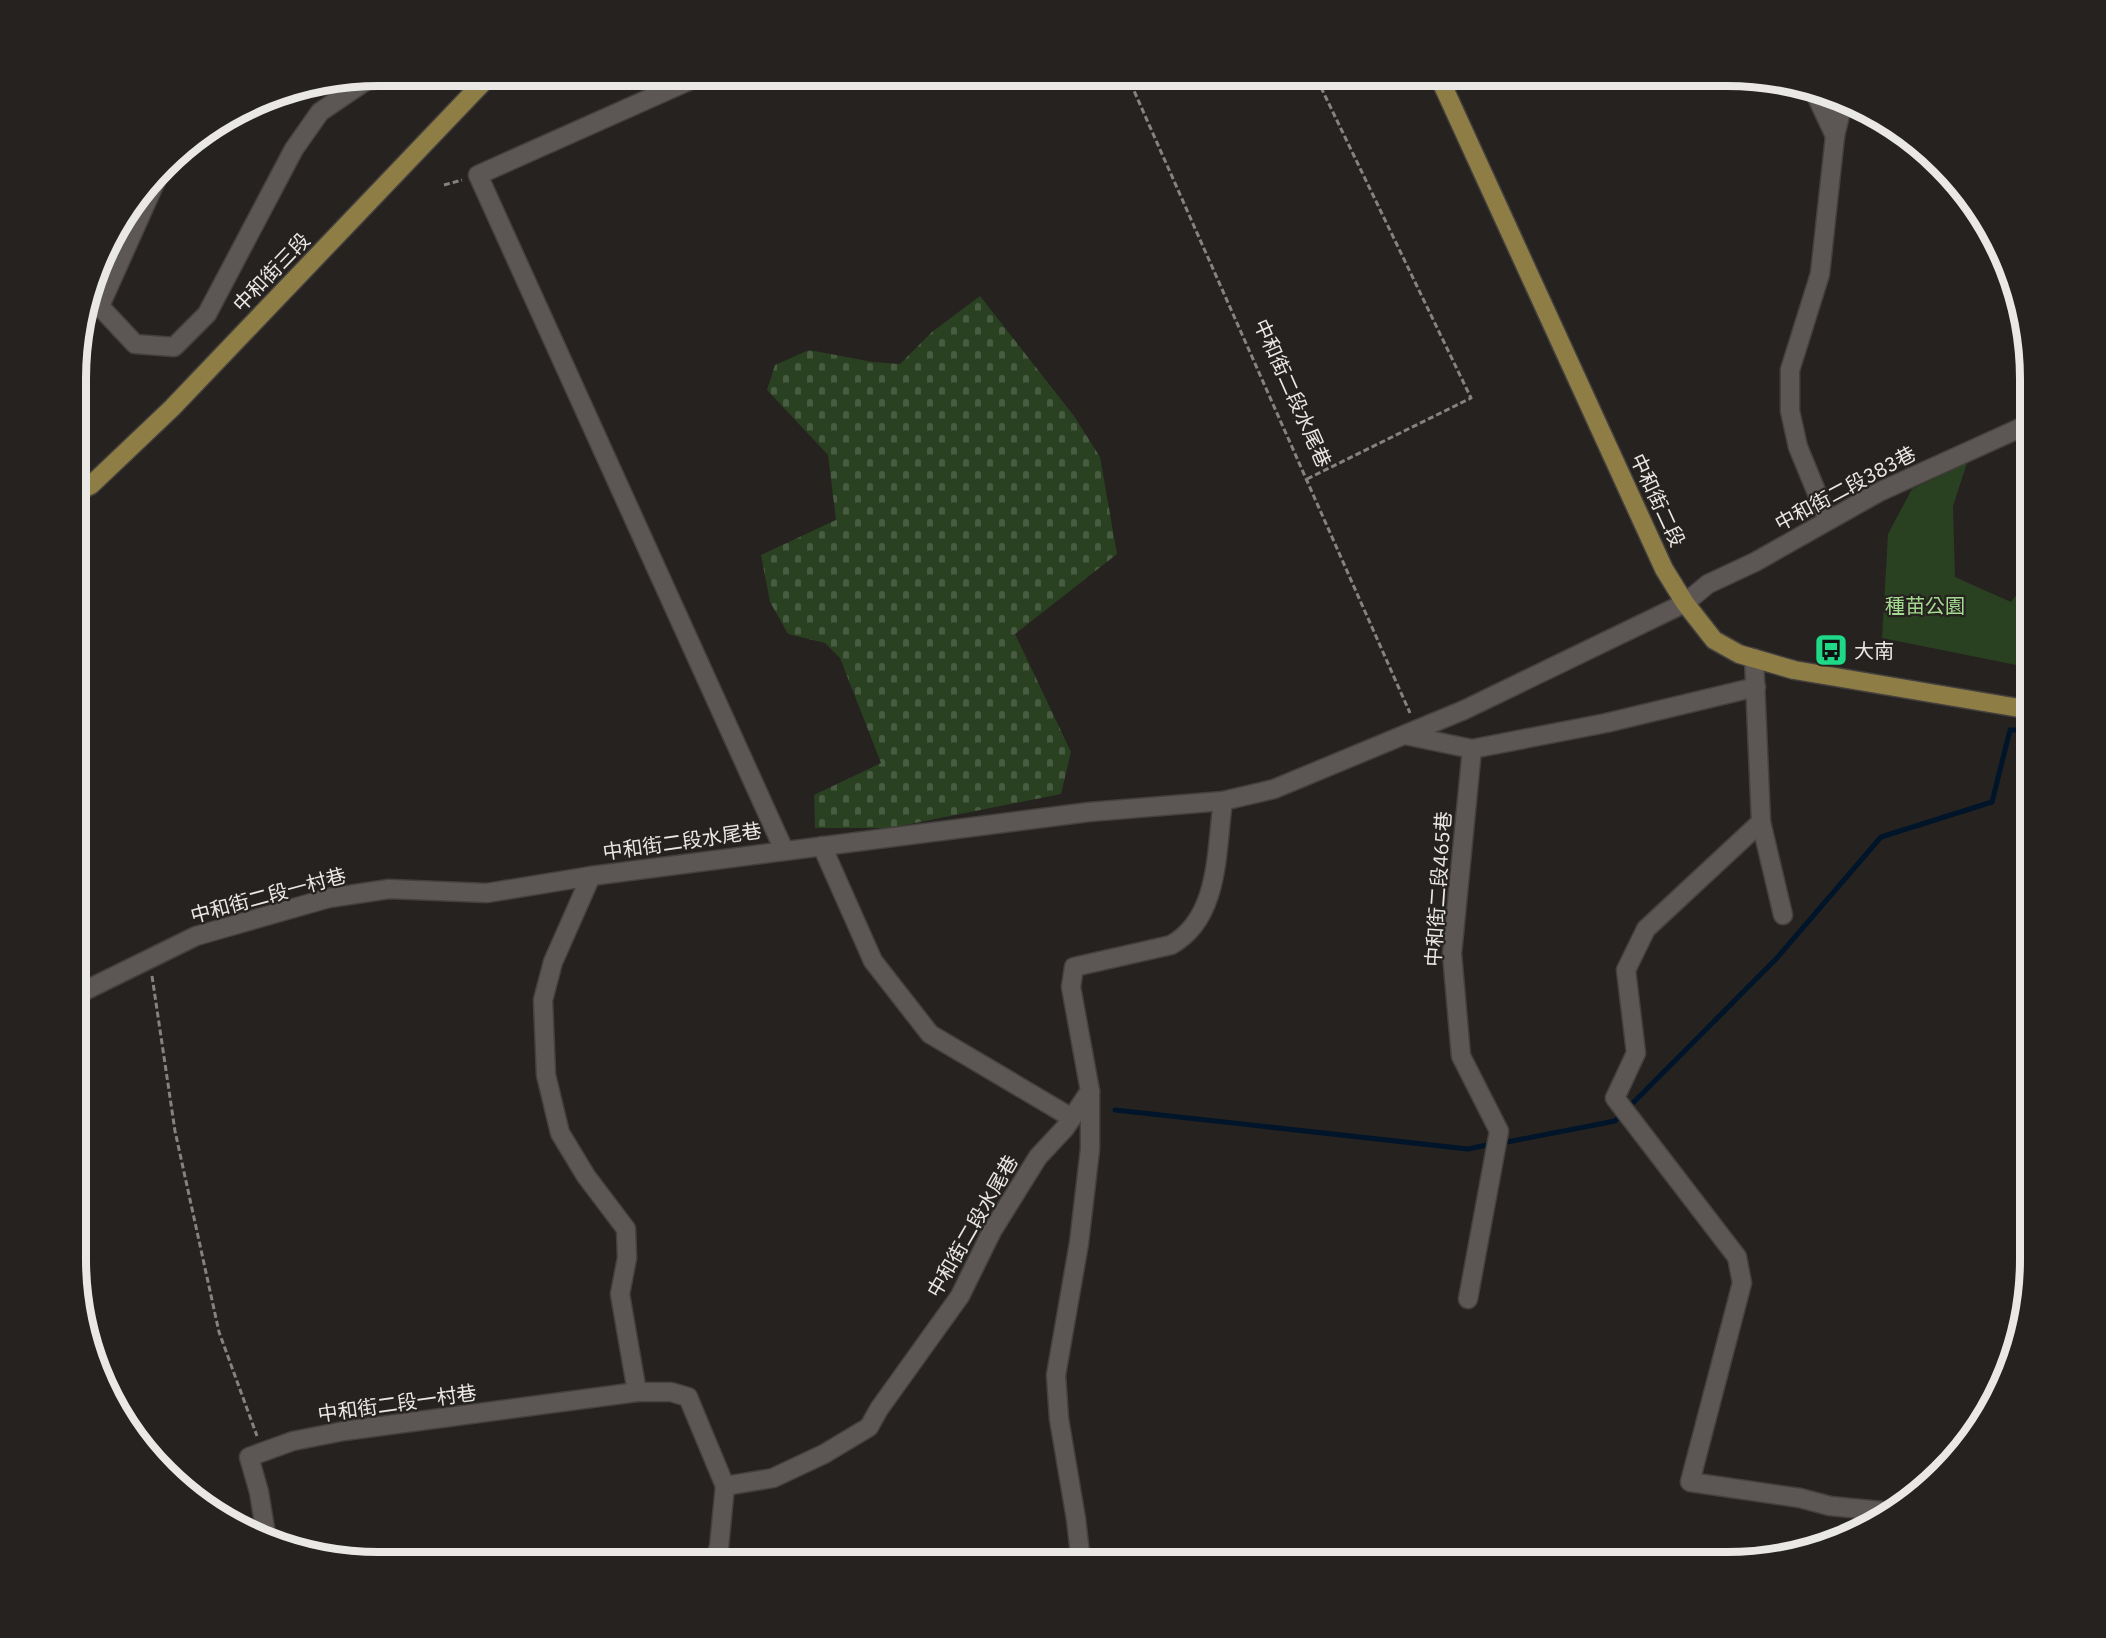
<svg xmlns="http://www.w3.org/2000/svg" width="2106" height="1638" font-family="'IBM Plex Sans','Noto Sans TC',sans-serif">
  <defs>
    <pattern id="cemetery-stones" width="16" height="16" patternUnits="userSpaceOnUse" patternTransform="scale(1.5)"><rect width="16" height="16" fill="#294021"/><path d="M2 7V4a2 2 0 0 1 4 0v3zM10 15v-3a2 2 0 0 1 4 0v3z" fill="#485c41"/></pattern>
  </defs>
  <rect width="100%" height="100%" fill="#26221f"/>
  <polygon fill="url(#cemetery-stones)" points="980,296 1074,416 1100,457 1117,554 1015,634 1071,752 1061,794 890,828 815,828 814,795 881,763 840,658 825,643 788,634 770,602 761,555 836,520 828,455 767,390 775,365 809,350 873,362 900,364 932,332"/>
  <polygon fill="#294021" points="1967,463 1953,506 1955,577 2011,602 2031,576 2031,668 1882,638 1888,534 1912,489"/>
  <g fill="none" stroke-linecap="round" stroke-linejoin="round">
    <g stroke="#001529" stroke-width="5">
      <polyline points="1115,1110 1468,1149 1492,1144"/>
      <polyline points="1502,1143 1615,1121 1776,959 1881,837 1992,802 2010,730 2031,730"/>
    </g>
    <defs>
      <g id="minor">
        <polyline points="702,75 478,175 784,850"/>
        <polyline points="1814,91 1835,136 1820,274 1790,370 1790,411 1798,447 1828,520"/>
        <polyline points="1835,136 1844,98"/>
        <polyline points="92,298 135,344 174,347 207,314 294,149 320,112 373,76"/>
        <polyline points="99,308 159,174"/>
        <polyline points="1754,658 1761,822 1646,929 1626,970 1636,1053 1615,1098 1737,1257 1742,1283 1690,1482 1800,1498 1830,1506 1892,1512"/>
        <polyline points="1405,735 1472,749 1606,723 1756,687"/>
        <polyline points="1761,822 1783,915"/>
        <polyline points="822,846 873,961 930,1034 1072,1118"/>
        <polyline points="591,876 553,962 543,1000 546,1075 560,1133 586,1176 626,1229 627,1258 620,1294 637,1392 671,1392 688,1397 725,1486"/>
        <polyline points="76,995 196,936 329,898 389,889 487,893 591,876 1089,812 1223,801 1274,789 1464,710 1685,603 1708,584 1755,562 1879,492 2031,423"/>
        <polyline points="1468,1299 1499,1131 1461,1056 1452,954 1472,749"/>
        <polyline points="267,1541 259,1492 249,1457 293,1441 344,1431 637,1392"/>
        <path d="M 714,1563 L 719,1547 L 725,1486 L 773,1478 L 824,1454 L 869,1427 L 879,1409 L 960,1296 L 992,1231 L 1038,1157 L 1065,1128 L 1090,1091 L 1071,987 L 1074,967 L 1171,945 C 1220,918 1216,850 1223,801"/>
        <polyline points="1081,1563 1076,1519 1059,1419 1056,1375 1079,1243 1090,1149 1090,1091"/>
      </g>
      <g id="major">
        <polyline points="1438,75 1664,569 1685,603 1714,640 1739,654 1794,670 2031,710"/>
        <polyline points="77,492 91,485 172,408 490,75"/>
      </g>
    </defs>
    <use href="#minor" stroke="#44403e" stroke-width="21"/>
    <use href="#major" stroke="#44403e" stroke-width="21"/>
    <g stroke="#85827f" stroke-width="3" stroke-dasharray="6 3" stroke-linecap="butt">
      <polyline points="1127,75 1410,713"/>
      <polyline points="444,185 462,180"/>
      <polyline points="1307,479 1471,398 1315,75"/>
      <polyline points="152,976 175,1131 219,1332 257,1436"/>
    </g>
    <use href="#minor" stroke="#5c5754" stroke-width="18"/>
    <use href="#major" stroke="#8e7e46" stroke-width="18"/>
  </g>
  <defs>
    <symbol id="bus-square" viewBox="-11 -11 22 22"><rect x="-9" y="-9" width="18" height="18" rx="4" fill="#1dd988" stroke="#26221f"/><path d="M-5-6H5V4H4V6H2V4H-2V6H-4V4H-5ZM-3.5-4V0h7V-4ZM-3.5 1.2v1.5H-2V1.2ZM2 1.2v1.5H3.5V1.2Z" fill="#111"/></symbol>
  </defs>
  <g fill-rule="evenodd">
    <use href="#bus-square" x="1812" y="631" width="38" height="38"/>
  </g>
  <g text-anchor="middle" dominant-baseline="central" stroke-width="4.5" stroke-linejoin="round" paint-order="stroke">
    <g font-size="20" fill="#eae8e5" stroke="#26221f">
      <text transform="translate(271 272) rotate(-46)">中和街三段</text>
      <text transform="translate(1293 393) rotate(66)">中和街二段水尾巷</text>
      <text transform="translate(1845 488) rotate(-28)">中和街二段383巷</text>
      <text transform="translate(1658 500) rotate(65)">中和街二段</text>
      <text transform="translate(682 841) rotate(-8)">中和街二段水尾巷</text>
      <text transform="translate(1438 889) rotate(-86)">中和街二段465巷</text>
      <text transform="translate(268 895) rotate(-15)">中和街二段一村巷</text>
      <text transform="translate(972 1226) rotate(-60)">中和街二段水尾巷</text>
      <text transform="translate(397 1403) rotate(-8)">中和街二段一村巷</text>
    </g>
    <g font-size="20" fill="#a4db90" stroke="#26221f">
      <text x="1925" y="605">種苗公園</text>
    </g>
    <g font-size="20" fill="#eae8e5" stroke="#26221f" text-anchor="start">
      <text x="1854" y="650">大南</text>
    </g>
  </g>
  <path d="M0 0H2106V1638H0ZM379 86H1727A293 293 0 0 1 2020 379V1259A293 293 0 0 1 1727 1552H379A293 293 0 0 1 86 1259V379A293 293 0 0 1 379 86Z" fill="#26221f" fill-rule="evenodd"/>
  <path fill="none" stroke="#eae8e5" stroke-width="8" d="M379 86H1727A293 293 0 0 1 2020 379V1259A293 293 0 0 1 1727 1552H379A293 293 0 0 1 86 1259V379A293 293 0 0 1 379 86Z"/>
</svg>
